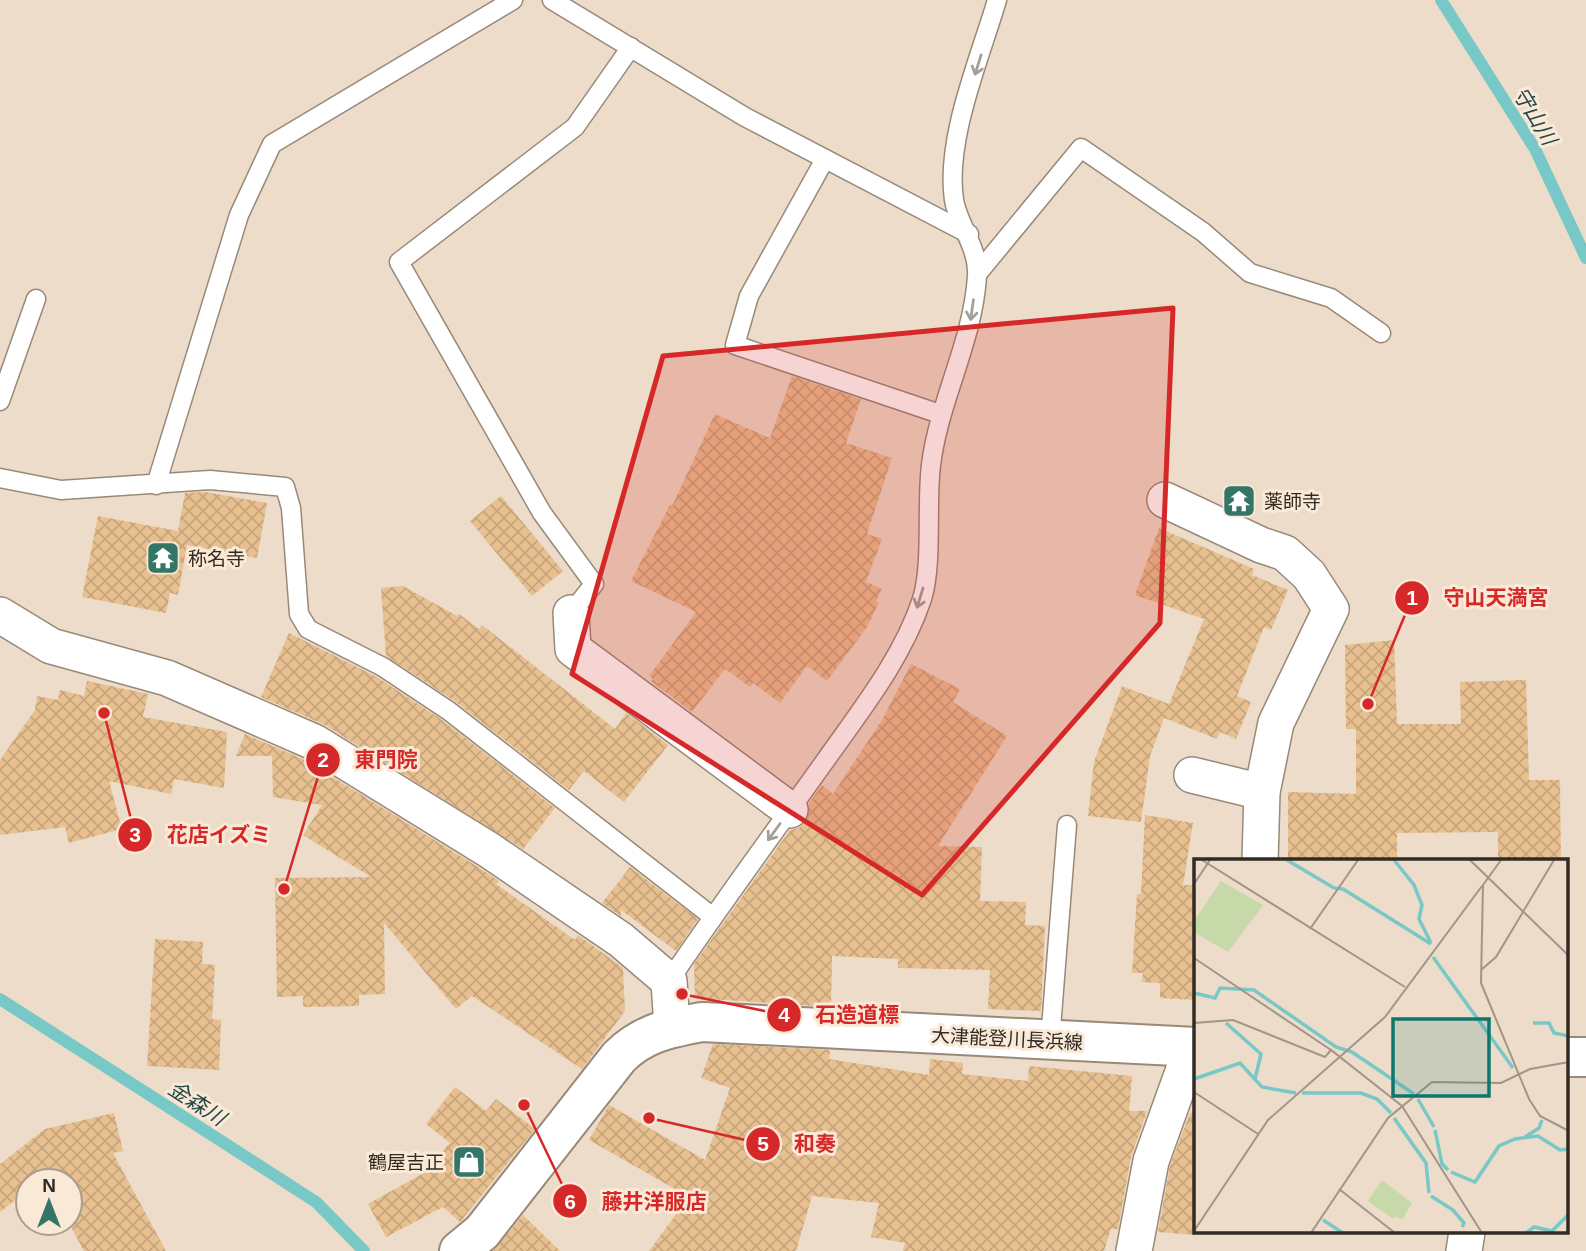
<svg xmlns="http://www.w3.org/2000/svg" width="1586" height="1251" font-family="Arial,'Noto Sans JP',sans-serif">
  <defs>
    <pattern id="building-cross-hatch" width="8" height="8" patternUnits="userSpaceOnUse" patternTransform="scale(1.75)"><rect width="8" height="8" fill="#e8c090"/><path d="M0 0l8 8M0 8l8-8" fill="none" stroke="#c7a57c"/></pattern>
  </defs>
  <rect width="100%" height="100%" fill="#ecdcc9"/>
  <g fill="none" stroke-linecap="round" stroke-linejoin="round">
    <g stroke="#79c8c8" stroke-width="12">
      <polyline points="1441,0 1535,149 1586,258"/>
      <polyline points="0,999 316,1202 364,1251"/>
    </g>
  </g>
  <g fill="url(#building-cross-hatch)">
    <polygon points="792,376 861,399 846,443 892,458 867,534 882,539 866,582 882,589 876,601 879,602 867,627 827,681 807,666 780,703 753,683 750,687 725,669 692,712 651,681 653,679 649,676 696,612 631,581 670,505 672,506 715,414 770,438"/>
    <polygon points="205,492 267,503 257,558 187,545 178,595 170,593 166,613 82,597 98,516 178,531 185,493"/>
    <polygon points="501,496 563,571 532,596 470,521"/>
    <polygon points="1159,528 1254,569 1252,575 1288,590 1271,630 1264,627 1237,696 1251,702 1236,739 1220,732 1217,739 1164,718 1150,756 1141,822 1088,816 1094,762 1122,686 1169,704 1204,619 1135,595"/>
    <polygon points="403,586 457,616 459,614 479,629 482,625 615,729 626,713 668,745 624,802 584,771 569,790 456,702 386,656 381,588"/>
    <polygon points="289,633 377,677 442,720 555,808 523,849 325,725 261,697"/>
    <polygon points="1394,640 1397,724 1461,724 1460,682 1526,680 1529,780 1560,780 1561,861 1498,861 1498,832 1397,833 1397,857 1288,861 1288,792 1356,794 1356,729 1346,729 1345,645"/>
    <polygon points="911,664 960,689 953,702 1007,736 938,846 982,847 980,901 1026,902 1025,925 1045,926 1041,1011 988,1009 990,970 898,968 898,959 832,956 831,1007 695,998 694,964 790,830 799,828 806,821 809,803 822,785 833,794 882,720"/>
    <polygon points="87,681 148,694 143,717 227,732 224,788 174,779 171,794 109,781 122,829 69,843 65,827 0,835 0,760 35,710 37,696 58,700 60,690 84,696"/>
    <polygon points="245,734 305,760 478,867 499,881 496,884 575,940 578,935 623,968 625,1011 582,1069 472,996 456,1009 384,923 385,994 359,995 359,1006 303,1007 303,996 277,997 275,878 371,877 303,835 322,805 273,797 272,756 236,756"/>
    <polygon points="1145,815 1193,823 1183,885 1196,885 1196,1000 1160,998 1160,983 1142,982 1143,973 1132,973 1137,894 1141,894"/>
    <polygon points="630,867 698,919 676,951 621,910 621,916 602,903"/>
    <polygon points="155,939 203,942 202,964 215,965 212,1019 221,1020 219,1070 147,1066"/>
    <polygon points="713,1044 830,1050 829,1059 929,1075 930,1059 963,1063 962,1074 1028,1081 1029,1066 1132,1076 1129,1111 1147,1111 1131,1157 1118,1229 1111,1229 1104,1251 903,1251 905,1243 871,1237 879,1203 812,1196 796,1251 649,1251 689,1197 589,1140 609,1105 705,1160 730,1088 701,1078"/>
    <polygon points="455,1087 486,1111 496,1099 535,1129 460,1222 443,1207 386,1237 368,1204 422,1174 450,1143 426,1124"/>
    <polygon points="114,1113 123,1151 113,1153 166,1251 84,1251 69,1223 70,1181 46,1181 44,1178 28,1181 28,1190 0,1212 0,1164 45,1129"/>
    <polygon points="1190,1113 1196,1114 1196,1235 1158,1232 1170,1166"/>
    <polygon points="523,1215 560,1251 493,1251"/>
  </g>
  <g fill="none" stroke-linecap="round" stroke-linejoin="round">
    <defs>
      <g id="service">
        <polyline points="552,0 745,117 969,234"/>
        <polyline points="825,159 749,296 735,345 940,414"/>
        <polyline points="978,273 1081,148 1203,232 1250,273 1331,298 1381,333"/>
        <polyline points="0,401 36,299"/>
        <polyline points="0,478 61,490 210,480 285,487 291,508 299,614 308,629 383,667 449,711 713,917"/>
        <polyline points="156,485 239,215 272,144 513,0"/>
        <polyline points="571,613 594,584 542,513 399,262 575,127 631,47"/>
        <path d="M 669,981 C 719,907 773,834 825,761 C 861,710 902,659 922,599 C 933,564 926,504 931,465 C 939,400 973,342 977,276 C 979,248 958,225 954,200 C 945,139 980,58 997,0"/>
        <polyline points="1050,1041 1067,825"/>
      </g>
      <g id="minor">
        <polyline points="1165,500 1261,545 1285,553 1309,575 1331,609 1276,723 1262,792 1260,861"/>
        <polyline points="571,613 573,649 790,810"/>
        <polyline points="0,615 51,646 167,678 314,742 489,850 621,940 669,981 672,1027"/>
        <polyline points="1192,775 1262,792"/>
        <polyline points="1134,1251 1151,1161 1192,1047"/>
        <polyline points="1464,1251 1467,1232"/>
      </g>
      <g id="primary">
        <polyline points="1567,1057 1586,1057"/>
        <path d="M 459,1251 L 482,1232 L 619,1057 C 643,1033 669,1028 702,1022 L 1196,1047"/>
      </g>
    </defs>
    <use href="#service" stroke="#988978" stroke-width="21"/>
    <use href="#minor" stroke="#988978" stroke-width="38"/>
    <use href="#primary" stroke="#988978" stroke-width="42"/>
    <use href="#service" stroke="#fff" stroke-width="18"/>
    <use href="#minor" stroke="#fff" stroke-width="35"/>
    <use href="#primary" stroke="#fff" stroke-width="38"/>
  </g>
  <defs><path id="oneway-shaft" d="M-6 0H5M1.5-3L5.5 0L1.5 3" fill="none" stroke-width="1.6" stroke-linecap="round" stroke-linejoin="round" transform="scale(1.75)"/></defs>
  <g stroke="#a2a09c">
    <use href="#oneway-shaft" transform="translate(978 65) rotate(107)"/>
    <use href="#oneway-shaft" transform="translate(972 310) rotate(98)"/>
    <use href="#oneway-shaft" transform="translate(920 598) rotate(107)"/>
    <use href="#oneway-shaft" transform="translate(774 832) rotate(126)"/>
  </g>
  <path fill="#d62828" fill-opacity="0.2" stroke="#d62828" stroke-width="5" stroke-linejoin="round" d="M 1173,308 L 1160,623 L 922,895 L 572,674 L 663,356 Z"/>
  <defs>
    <symbol id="temple-square" viewBox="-11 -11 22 22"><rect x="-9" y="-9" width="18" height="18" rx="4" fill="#337667" stroke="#f9e9d6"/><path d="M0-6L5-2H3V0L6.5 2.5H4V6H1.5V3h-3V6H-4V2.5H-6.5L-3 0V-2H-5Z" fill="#fff"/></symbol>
    <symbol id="shop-square" viewBox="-11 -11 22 22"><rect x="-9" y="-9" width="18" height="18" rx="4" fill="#337667" stroke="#f9e9d6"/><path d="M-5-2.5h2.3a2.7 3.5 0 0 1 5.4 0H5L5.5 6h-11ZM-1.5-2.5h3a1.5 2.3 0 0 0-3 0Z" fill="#fff"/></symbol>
  </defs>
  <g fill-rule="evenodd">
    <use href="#temple-square" x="1220" y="482" width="38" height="38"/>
    <use href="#temple-square" x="144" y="539" width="38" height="38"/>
    <use href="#shop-square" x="450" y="1143" width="38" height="38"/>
  </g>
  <g text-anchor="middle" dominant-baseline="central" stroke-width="6" stroke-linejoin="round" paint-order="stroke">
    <g font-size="19" fill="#312b24" stroke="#f9e9d6" text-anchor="start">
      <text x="1264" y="501">薬師寺</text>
      <text x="188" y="558">称名寺</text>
      <text x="444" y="1162" text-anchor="end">鶴屋吉正</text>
    </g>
    <g font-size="19" fill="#312b24" stroke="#f9e9d6">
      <text transform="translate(1007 1039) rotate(3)">大津能登川長浜線</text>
    </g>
    <g font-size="21" font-style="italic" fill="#214747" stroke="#f9e9d6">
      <text transform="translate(1535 116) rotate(59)">守山川</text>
      <text transform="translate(197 1103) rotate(33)">金森川</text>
    </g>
  </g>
  <g transform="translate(1194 859)">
    <rect width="374" height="374" fill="#ecdcc9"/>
    <path d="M 27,22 L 69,46 L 34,93 L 0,73 L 0,62 Z" fill="#c7d9a9"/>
    <path d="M 188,321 L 218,344 L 208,361 L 202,357 L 199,360 L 174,342 Z" fill="#c7d9a9"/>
    <path fill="none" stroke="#79c8c8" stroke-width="3.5" d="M 93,1 L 140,29M 200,1 L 220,26 L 228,46 L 225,60 L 237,84M 140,29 L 149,30 L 237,85M 239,98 L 319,209M 0,134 L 21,139 L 26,129 L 60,131 L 142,188 L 158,193M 32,164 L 67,195 L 61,220M 339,164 L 355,164 L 360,174 L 375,177M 158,193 L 220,235M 0,220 L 46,204 L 68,228 L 102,234M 108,234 L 167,234 L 183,240 L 197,254M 224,240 L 240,268M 200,259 L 232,304 L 235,334M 241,271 L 248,305 L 254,311M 331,278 L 345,269 L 348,261M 257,313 L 281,323 L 305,287 L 321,280 L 344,277 L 366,291 L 375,290M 237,337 L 259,351 L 270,364 L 268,368M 129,361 L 149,374M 332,374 L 340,368 L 358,372 L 375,355"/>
    <path fill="none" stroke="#a19587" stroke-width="2" d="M 8,1 L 211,128M 276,1 L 375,97M 307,1 L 289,26 L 287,124 L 335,240 L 346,257 L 375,272M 0,25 L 16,1M 116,70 L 164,1M 0,99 L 137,191M 287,111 L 302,98 L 360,1M 0,164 L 39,161 L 131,198 L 137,191 L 208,247M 0,233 L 64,275M 208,247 L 288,374M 145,330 L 201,374M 0,372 L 74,261 L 191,158 L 288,27M 117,374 L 194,259 L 238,223 L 307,224 L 336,210 L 375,203"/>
    <path fill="#0f766e" fill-opacity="0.15" stroke="#0f766e" stroke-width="3.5" d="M 199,160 L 295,160 L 295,237 L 199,237 Z"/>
    <rect width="374" height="374" fill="none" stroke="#312b24" stroke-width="3.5"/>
  </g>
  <path fill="none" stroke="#d62828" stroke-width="2.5" d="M1368 704L1412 598M284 889L323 760M104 713L135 835M682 994L784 1015M649 1118L763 1144M524 1105L570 1201"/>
  <g fill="#d62828" stroke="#f9e9d6" stroke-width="2.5">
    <circle cx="1368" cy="704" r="7"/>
    <circle cx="284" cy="889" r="7"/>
    <circle cx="104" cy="713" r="7"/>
    <circle cx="682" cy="994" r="7"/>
    <circle cx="649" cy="1118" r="7"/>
    <circle cx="524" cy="1105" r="7"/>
    <circle cx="1412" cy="598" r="18"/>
    <circle cx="323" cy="760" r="18"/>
    <circle cx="135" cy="835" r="18"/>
    <circle cx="784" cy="1015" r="18"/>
    <circle cx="763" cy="1144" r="18"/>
    <circle cx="570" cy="1201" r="18"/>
  </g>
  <g font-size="21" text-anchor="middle" font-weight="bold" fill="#fff">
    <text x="1412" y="605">1</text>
    <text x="323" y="767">2</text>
    <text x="135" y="842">3</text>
    <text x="784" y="1022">4</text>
    <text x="763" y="1151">5</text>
    <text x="570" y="1209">6</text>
  </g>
  <g font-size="21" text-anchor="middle" font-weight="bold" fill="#d62828" stroke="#f9e9d6" stroke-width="6" stroke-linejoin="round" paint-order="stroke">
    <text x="1496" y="605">守山天満宮</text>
    <text x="386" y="767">東門院</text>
    <text x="219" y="842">花店イズミ</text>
    <text x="857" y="1022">石造道標</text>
    <text x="815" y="1151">和奏</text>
    <text x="654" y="1209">藤井洋服店</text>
  </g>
  <g transform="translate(49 1202)"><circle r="33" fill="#f9e9d6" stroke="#a99d8f" stroke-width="2"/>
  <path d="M0-5L12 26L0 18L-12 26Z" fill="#337667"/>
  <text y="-10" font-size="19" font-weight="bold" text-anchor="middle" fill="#312b24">N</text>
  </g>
</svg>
